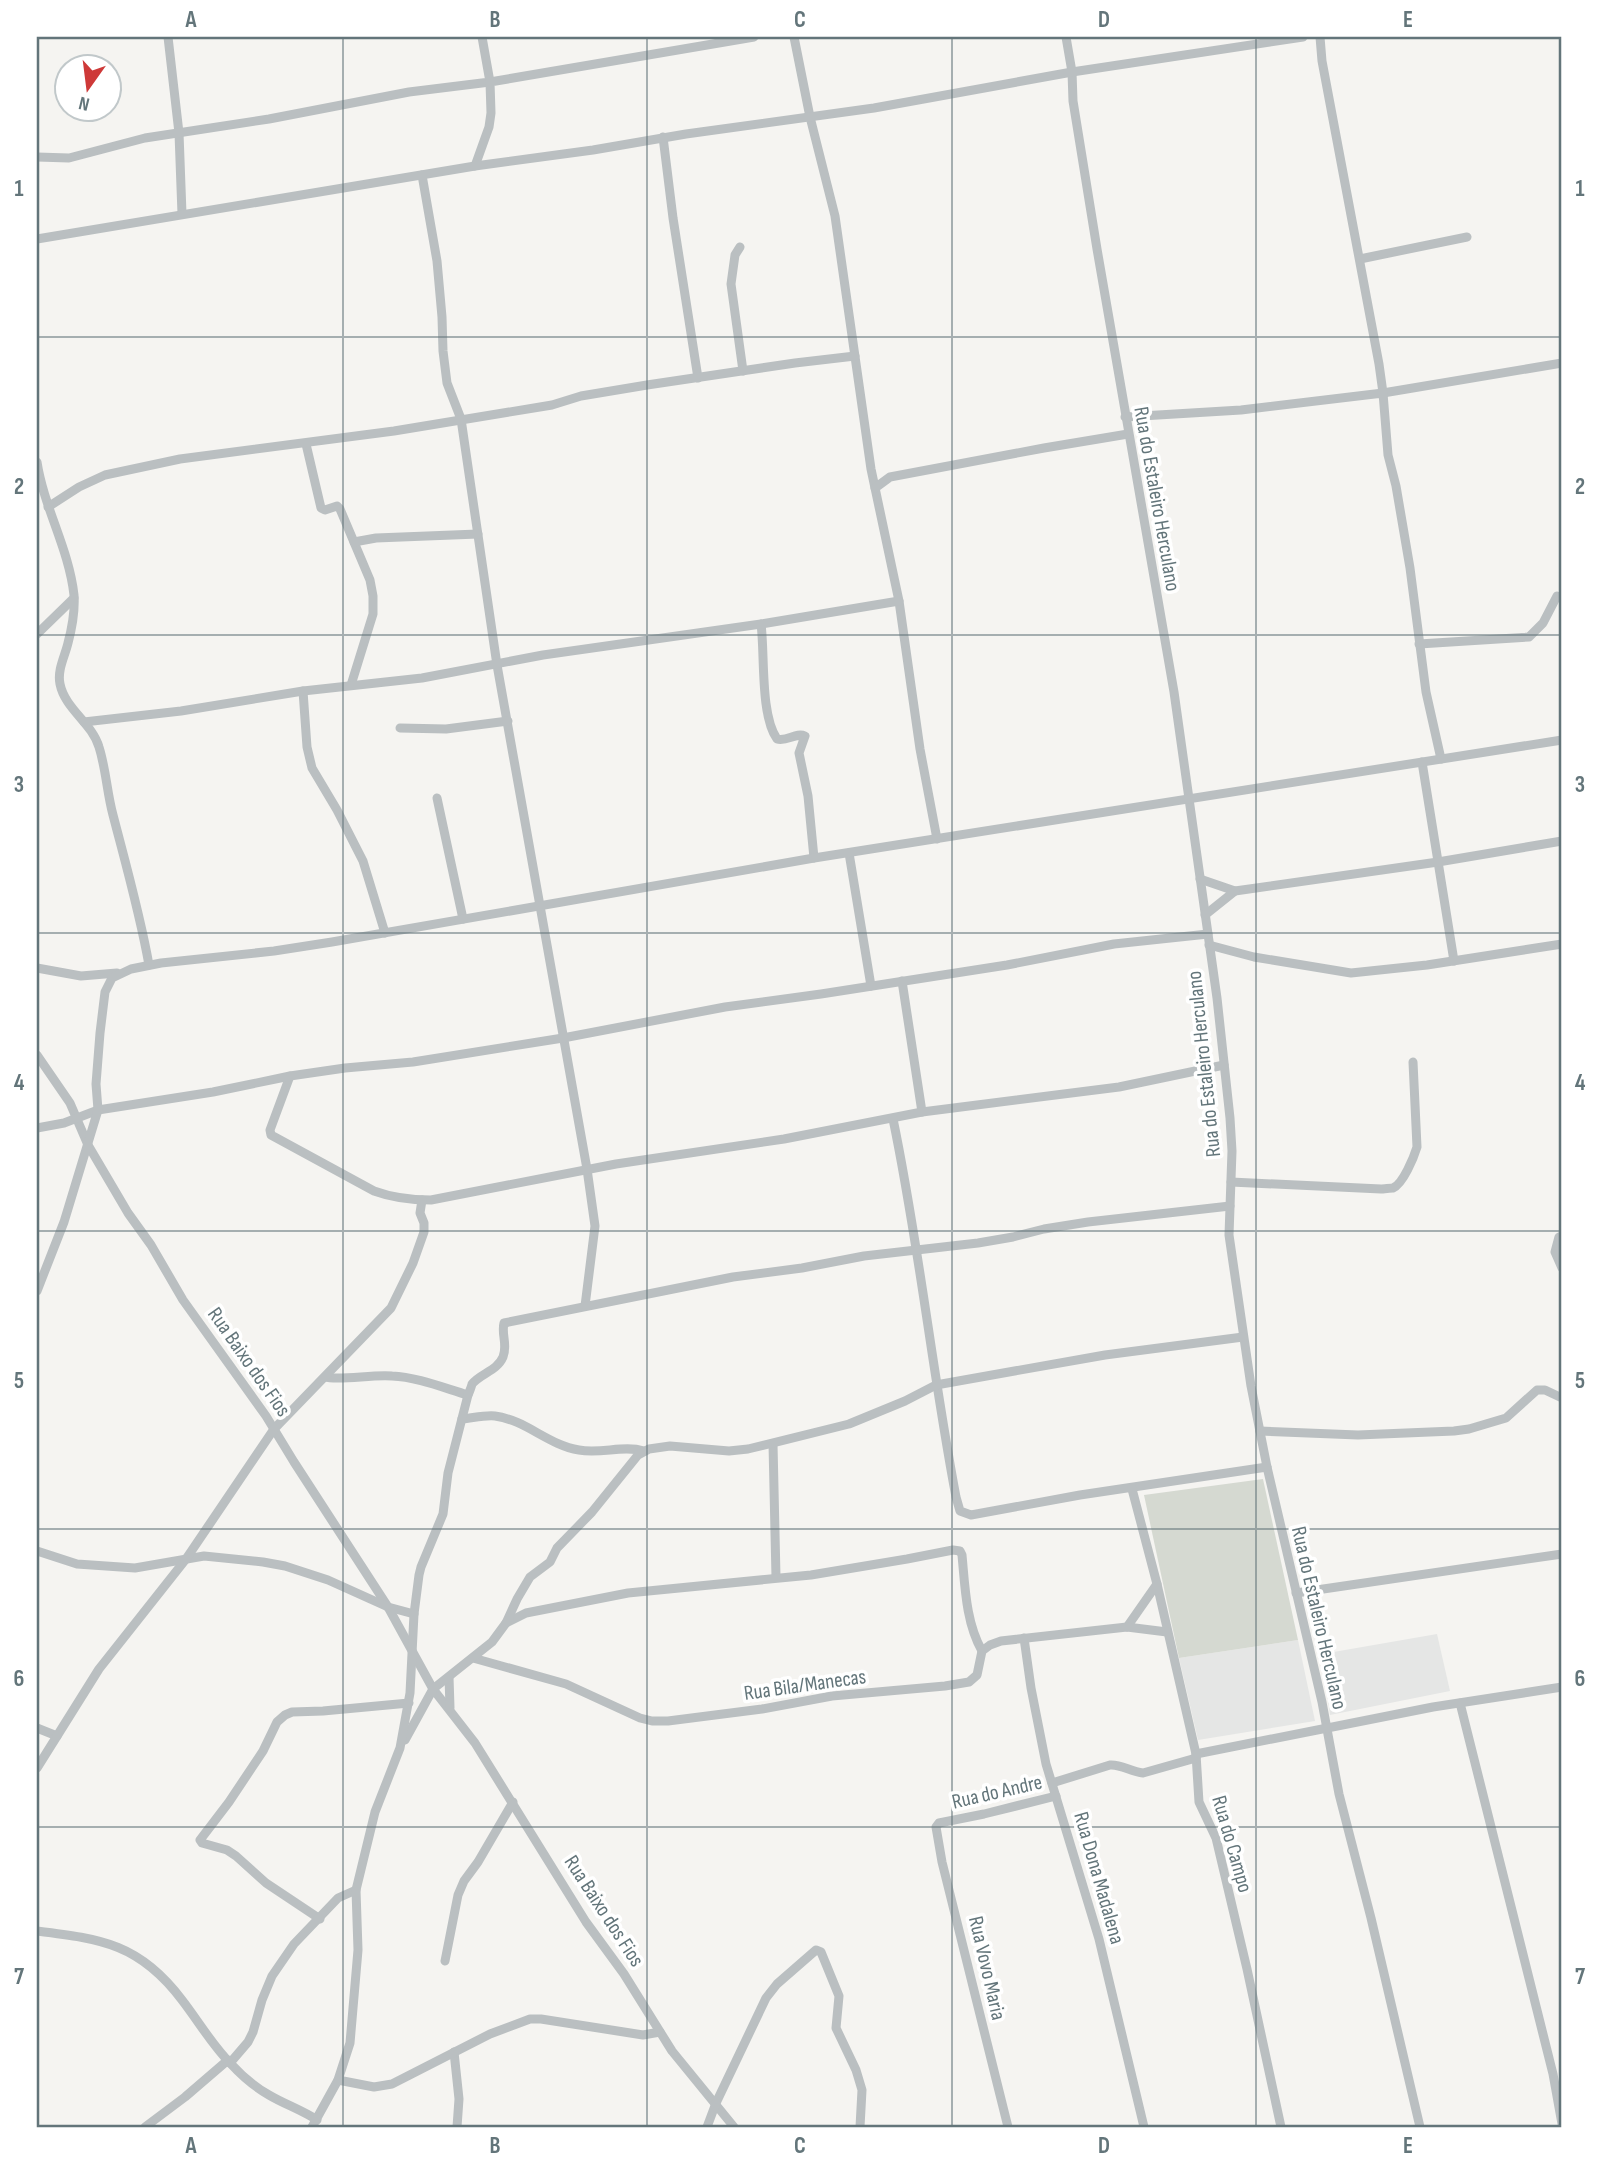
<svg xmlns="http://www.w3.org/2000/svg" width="1599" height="2164" font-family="'Sofia Sans Condensed',sans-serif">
  <rect width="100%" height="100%" fill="#f5f4f1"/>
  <g fill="#e5e6e5">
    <polygon points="1437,1634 1450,1691 1330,1715 1322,1654"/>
    <polygon points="1298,1640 1315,1721 1198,1740 1179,1658"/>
  </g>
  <polygon fill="#d5d9d1" points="1263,1479 1298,1640 1179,1658 1144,1495"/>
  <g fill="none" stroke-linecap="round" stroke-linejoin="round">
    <g stroke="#babfc1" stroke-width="9">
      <polyline points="168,37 179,133 182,214"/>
      <polyline points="794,37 810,117 835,216 871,469 899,601 920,749 937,839"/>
      <polyline points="1066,37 1072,72 1073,101 1097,249 1174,692 1217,998 1230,1118 1232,1151 1229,1235 1251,1386 1267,1467 1322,1702 1339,1794 1371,1918 1420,2127"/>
      <polyline points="1320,37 1322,61 1379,364 1383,393 1562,363"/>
      <polyline points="663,137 673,218 698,378"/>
      <polyline points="37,157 69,158 145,138 269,119 409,92 490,82 482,37"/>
      <polyline points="475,166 489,127 491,113 490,82 754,37"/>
      <polyline points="422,175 437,261 442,317 443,351 447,383 461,419 497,665 587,1169 595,1226 585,1306"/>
      <polyline points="37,239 475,166 593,150 686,134 874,108 1072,72 1303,37"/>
      <polyline points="740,247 735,255 731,284 743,371"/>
      <polyline points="1360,259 1467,237"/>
      <polyline points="1125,417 1241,410 1383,393 1388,455 1396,486 1410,568 1426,692 1441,759"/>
      <polyline points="306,444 321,508 325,510 337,506 340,509 370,580 373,596 373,614 351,685"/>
      <path d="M 37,462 C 44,508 69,549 74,595 C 75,610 72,628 68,643 C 65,656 57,670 60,684 C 65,709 92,723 99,747 C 106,769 107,793 113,815 C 126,865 140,914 149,965"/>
      <polyline points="875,488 890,477 1044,448 1128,434"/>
      <polyline points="48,507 79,487 105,475 180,459 394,431 552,405 581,396 647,385 795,363 855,356"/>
      <polyline points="354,542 376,538 478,534"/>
      <path d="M 761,624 C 765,654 760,715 777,739 C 787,742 796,732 805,736 L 799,753 L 808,796 L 814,858"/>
      <polyline points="37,634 74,598"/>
      <polyline points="1419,644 1529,637 1543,623 1557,596"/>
      <polyline points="303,691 307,747 312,768 337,810 363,861 385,933"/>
      <polyline points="84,722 181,711 303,691 422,678 543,655 761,624 899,601"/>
      <polyline points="400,728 446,729 508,721"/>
      <polyline points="1422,762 1454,961"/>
      <polyline points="437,798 463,919"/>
      <polyline points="849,853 871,986"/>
      <polyline points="1200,879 1235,891 1438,862 1562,841"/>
      <polyline points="1205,915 1235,891"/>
      <polyline points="1209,945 1254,957 1351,973 1427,965 1562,944"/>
      <polyline points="37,968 81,976 117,973"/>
      <polyline points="902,981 922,1112"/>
      <polyline points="37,1055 70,1103 88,1145 128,1213 151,1245 183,1300 266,1416 294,1462 388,1607 433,1689 475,1743 586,1922 624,1974 672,2051 734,2127"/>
      <path d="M 290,1076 L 270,1130 L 271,1135 L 374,1191 C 393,1198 411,1200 431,1200 L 616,1164 L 784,1139 L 922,1112 L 1119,1087 L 1224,1065"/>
      <path d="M 893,1119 C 919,1244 932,1371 956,1497 L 960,1511 L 971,1515 L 1080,1495 L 1267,1467"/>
      <polyline points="37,1128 64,1123 98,1110 213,1092 290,1076 345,1068 413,1062 563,1038 725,1007 821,994 1007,965 1114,944 1208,934"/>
      <path d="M 1231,1182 L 1381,1189 C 1383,1189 1391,1188 1393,1188 C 1403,1184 1414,1157 1417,1147 L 1413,1062"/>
      <polyline points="1562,1236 1559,1237 1555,1252 1562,1268"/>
      <polyline points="37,1291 64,1222 98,1110 96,1084 100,1033 105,992 112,978 131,969 161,963 274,951 332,942 814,858 1562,740"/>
      <path d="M 325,1377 C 339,1381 374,1374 392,1376 C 417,1377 444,1388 468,1395"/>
      <path d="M 462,1419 C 473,1418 484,1415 495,1416 C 526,1420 548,1445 579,1450 C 601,1454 624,1445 644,1451"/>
      <polyline points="1260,1431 1358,1435 1454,1431 1469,1429 1506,1418 1537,1390 1545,1390 1562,1398"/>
      <polyline points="773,1444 776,1577"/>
      <polyline points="1132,1489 1157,1584 1196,1754 1199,1802 1216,1838 1247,1969 1281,2127"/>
      <polyline points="37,1551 77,1564 135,1568 204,1556 263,1562 285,1566 328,1580 388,1607 414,1614"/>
      <polyline points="1296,1593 1562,1554"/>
      <path d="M 506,1623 L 526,1613 L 628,1593 L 811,1575 L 907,1559 L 953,1550 L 960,1551 L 962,1555 C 965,1587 966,1623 982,1651"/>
      <polyline points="1127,1627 1157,1584"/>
      <polyline points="1024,1638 1031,1688 1046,1764 1099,1939 1144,2127"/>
      <polyline points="473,1658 566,1684 640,1718 652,1721 668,1721 762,1709 832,1696 945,1686 969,1682 977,1675 982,1651 990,1645 1001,1641 1127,1627 1167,1632"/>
      <polyline points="449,1677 450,1708"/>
      <polyline points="1460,1703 1553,2074 1562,2124"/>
      <polyline points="37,1728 57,1736"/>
      <polyline points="405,1740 433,1689 492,1642 506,1623 517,1599 530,1577 550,1562 557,1548 592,1512 638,1455 649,1449 670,1446 729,1451 748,1449 849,1424 905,1401 936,1385 1105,1355 1243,1337"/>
      <polyline points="1196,1754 1433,1707 1562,1687"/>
      <polyline points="37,1768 99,1669 186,1559 274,1429 391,1308 413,1263 424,1232 424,1223 420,1213 422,1200"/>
      <path d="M 1052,1783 L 1110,1765 C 1121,1764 1131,1772 1143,1773 L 1196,1758"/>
      <polyline points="320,1919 266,1883 236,1856 227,1850 202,1843 200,1840 229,1802 263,1751 277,1722 285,1715 292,1712 323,1711 409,1703"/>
      <path d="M 37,1931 C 102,1939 140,1944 182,2000 C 199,2022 212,2045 231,2064 C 242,2076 255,2087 269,2095 C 284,2104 302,2110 317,2120"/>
      <polyline points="445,1961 458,1895 464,1881 478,1862 513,1802"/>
      <polyline points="454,2052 459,2099 457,2127"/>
      <polyline points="230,2063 248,2042 253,2032 262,2000 272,1976 294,1944 338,1898 356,1890"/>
      <polyline points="338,2080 374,2087 392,2084 490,2034 530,2019 541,2019 643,2035 660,2032"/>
      <polyline points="145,2127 185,2097 228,2060"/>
      <path d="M 312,2127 L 338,2080 L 350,2043 L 358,1950 L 356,1890 L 375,1812 L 400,1748 L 410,1693 L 414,1614 L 419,1575 L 421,1567 L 443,1514 L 448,1473 L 468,1395 C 469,1393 472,1385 472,1384 C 481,1373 497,1371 503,1357 C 508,1345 501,1334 504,1323 L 733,1277 L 802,1268 L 864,1256 L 978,1243 L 1013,1237 L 1044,1229 L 1088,1222 L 1230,1206"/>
      <polyline points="707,2127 716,2103 766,1998 777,1984 816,1950 821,1952 839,1996 836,2028 856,2070 862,2090 860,2127"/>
      <polyline points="1008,2127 942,1862 936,1827 939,1823 984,1814 1056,1796"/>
    </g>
  </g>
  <path fill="none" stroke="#63757a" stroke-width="2" stroke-opacity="0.55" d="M 343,37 L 343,2127M 647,37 L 647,2127M 952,37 L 952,2127M 1256,37 L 1256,2127M 37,337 L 1562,337M 37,635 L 1562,635M 37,933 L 1562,933M 37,1231 L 1562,1231M 37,1529 L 1562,1529M 37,1827 L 1562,1827"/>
  <g text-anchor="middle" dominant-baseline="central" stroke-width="7" stroke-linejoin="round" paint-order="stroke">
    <g font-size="21" fill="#63757a" stroke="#fff">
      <text transform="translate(1157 499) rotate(80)">Rua do Estaleiro Herculano</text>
      <text transform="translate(1204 1064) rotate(-96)">Rua do Estaleiro Herculano</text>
      <text transform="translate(249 1362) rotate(55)">Rua Baixo dos Fios</text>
      <text transform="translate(1319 1618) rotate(77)">Rua do Estaleiro Herculano</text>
      <text transform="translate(805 1685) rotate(-8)">Rua Bila/Manecas</text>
      <text transform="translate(997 1792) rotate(-13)">Rua do Andre</text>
      <text transform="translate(1232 1844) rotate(74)">Rua do Campo</text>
      <text transform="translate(1099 1878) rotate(74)">Rua Dona Madalena</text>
      <text transform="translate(604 1911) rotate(57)">Rua Baixo dos Fios</text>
      <text transform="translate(987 1968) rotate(77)">Rua Vovo Maria</text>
    </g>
  </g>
  <rect width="1599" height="2164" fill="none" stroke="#ffffff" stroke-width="77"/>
  <g transform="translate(88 88) rotate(194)"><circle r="33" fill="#ffffff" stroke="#c1c8ca" stroke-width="2"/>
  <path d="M0-5L12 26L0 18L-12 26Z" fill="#ce3938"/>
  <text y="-10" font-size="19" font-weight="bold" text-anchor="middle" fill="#63757a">N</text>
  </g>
  <rect x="38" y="38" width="1522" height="2088" fill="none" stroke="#63757a" stroke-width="2.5"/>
  <g font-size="23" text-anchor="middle" font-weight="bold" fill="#63757a">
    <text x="191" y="27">A</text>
    <text x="495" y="27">B</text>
    <text x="800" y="27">C</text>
    <text x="1104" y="27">D</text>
    <text x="1408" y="27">E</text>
    <text x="19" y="196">1</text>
    <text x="1580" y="196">1</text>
    <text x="19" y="494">2</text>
    <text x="1580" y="494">2</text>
    <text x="19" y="792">3</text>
    <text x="1580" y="792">3</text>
    <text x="19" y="1090">4</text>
    <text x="1580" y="1090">4</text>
    <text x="19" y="1388">5</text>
    <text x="1580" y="1388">5</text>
    <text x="19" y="1686">6</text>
    <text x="1580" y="1686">6</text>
    <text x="19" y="1984">7</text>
    <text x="1580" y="1984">7</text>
    <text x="191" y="2153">A</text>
    <text x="495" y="2153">B</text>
    <text x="800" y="2153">C</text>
    <text x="1104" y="2153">D</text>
    <text x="1408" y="2153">E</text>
  </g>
</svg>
